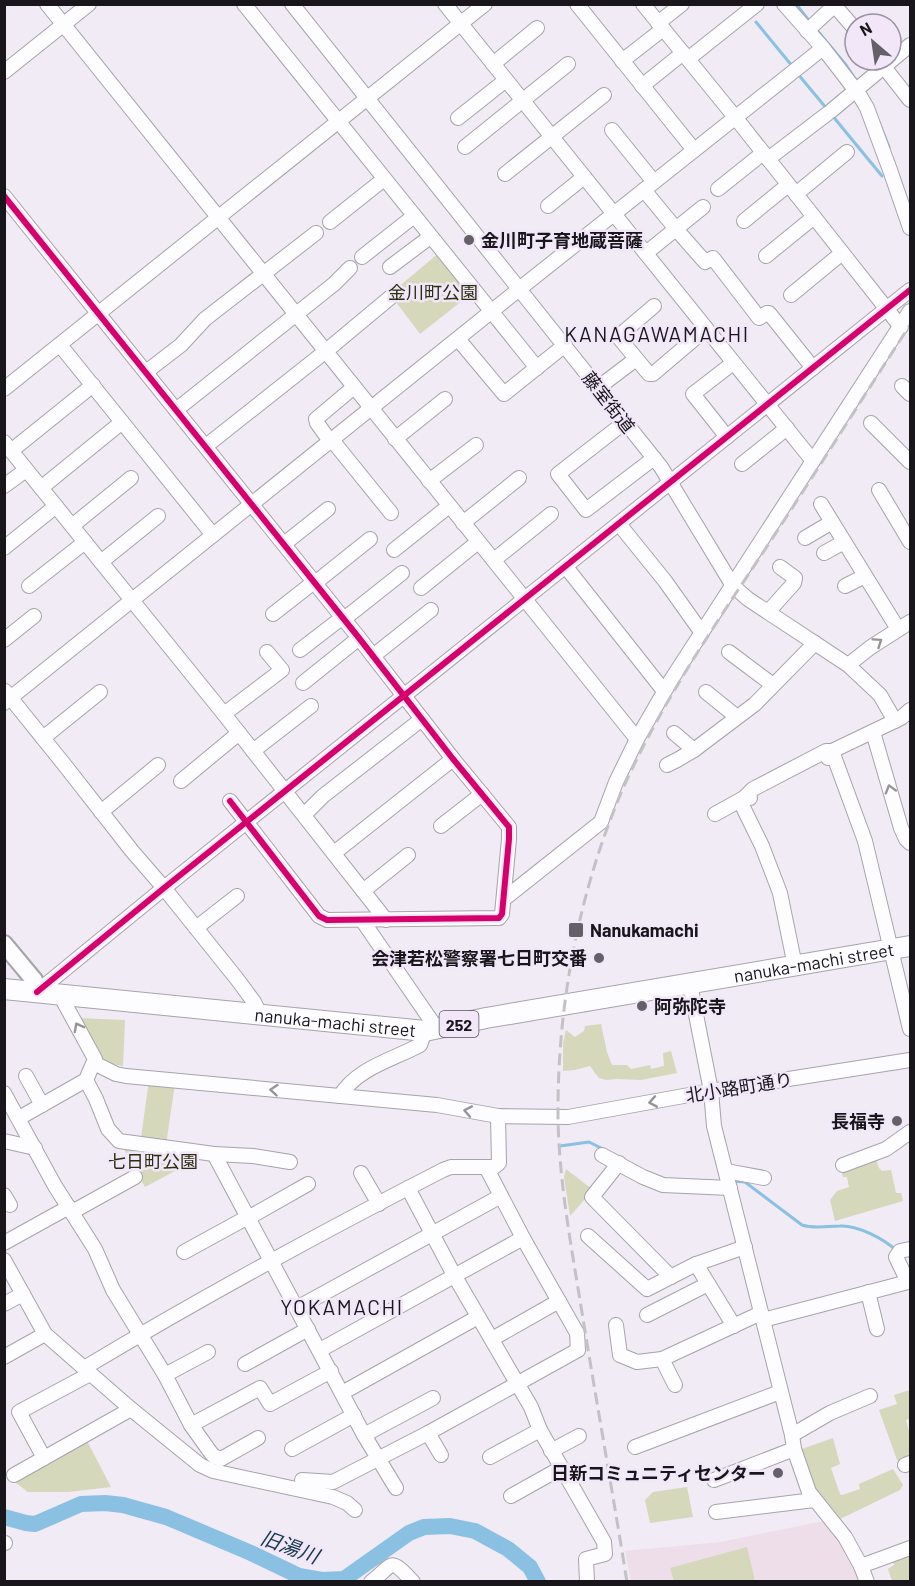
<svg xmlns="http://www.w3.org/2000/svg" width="915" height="1586" font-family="Barlow,'Noto Sans JP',sans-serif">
  <rect width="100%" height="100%" fill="#f0ebf5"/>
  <polygon fill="#eddee9" points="824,1521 849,1552 860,1581 631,1581 625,1551 720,1542"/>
  <g fill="#d5d8bb">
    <polygon points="440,252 472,293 420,334 390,294"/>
    <polygon points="78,1018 125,1020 123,1066 107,1063 102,1060"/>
    <polygon points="601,1024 607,1052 612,1065 627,1065 631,1069 650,1065 651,1069 664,1066 663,1053 671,1051 677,1073 641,1080 617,1079 606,1080 599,1078 590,1066 575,1070 563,1071 563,1044 566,1030 575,1037 584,1031 585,1026"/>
    <polygon points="149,1080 175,1083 166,1145 207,1154 145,1187 120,1142 140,1145"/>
    <polygon points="875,1157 879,1168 882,1171 891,1170 896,1193 901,1193 903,1201 835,1221 830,1200 837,1191 849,1187 847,1177 843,1177 842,1173 844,1168"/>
    <polygon points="566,1169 593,1190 570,1216 564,1177"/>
    <polygon points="910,1390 910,1419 906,1420 910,1435 910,1460 901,1463 897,1460 879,1410 897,1404 894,1395"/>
    <polygon points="85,1437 111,1487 68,1492 28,1492 11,1479"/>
    <polygon points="833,1438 840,1464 831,1468 840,1494 842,1495 860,1489 859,1484 893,1469 903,1485 900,1490 836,1521 817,1499 799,1450"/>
    <polygon points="687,1487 693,1517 650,1523 645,1500 653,1492"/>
    <polygon points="747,1547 755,1581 674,1581 670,1568"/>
    <polygon points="910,1554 910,1581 892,1581 888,1569 894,1565 892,1559"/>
  </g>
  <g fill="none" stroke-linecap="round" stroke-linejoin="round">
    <g stroke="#8ac0e1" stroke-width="3">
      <polyline points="796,4 810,22"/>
      <polyline points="756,22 793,67"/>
      <polyline points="816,29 846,65 858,83"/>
      <polyline points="797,73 827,109"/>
      <polyline points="831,114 882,176"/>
      <polyline points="878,120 889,147"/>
      <polyline points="560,1146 589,1142 607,1151"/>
      <path d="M 733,1181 L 745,1182 L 802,1225 C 814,1229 828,1226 840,1226 C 858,1225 884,1239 897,1251"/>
    </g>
    <polyline stroke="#8ac0e1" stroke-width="16" points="4,1517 26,1523 35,1524 81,1504 105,1503 123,1505 166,1517 251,1553 299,1576 322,1580 344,1579 409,1533 424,1527 450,1526 475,1531 508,1549 530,1567 538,1582"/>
    <defs>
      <g id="minor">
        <polyline points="47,4 637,739"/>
        <polyline points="244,4 537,368"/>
        <polyline points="292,4 661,467 733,586 748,599 848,665 880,695 895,721"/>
        <polyline points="445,4 813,461"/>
        <polyline points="577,4 694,150"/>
        <polyline points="643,4 735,117 901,327"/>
        <polyline points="784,4 823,48 860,96 867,108 890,170 910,228"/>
        <polyline points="835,6 855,29"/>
        <polyline points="658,23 682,4"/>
        <polyline points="807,31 836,4"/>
        <polyline points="688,59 757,4"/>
        <polyline points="622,61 663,29"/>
        <polyline points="493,64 537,28"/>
        <polyline points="884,67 910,100"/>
        <polyline points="4,72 89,4"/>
        <polyline points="642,86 683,53"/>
        <polyline points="831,111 910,45"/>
        <polyline points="458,118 506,80"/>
        <polyline points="612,130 654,182"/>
        <polyline points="465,147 568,64"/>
        <polyline points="768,159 827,114"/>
        <polyline points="505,174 604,95"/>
        <polyline points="718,189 763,153"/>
        <polyline points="644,190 676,229 705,262 713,258 759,318 767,313 769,313 813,368"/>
        <polyline points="796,194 847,152"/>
        <polyline points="4,196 359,638 453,759 509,827 509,839 502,914 499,918 327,920 319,916 230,801"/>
        <polyline points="548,206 584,177"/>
        <polyline points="744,221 788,185"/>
        <polyline points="330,222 384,179"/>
        <polyline points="646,253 703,207"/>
        <polyline points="766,256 814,217"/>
        <polyline points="362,257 414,216"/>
        <polyline points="390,267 430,237"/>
        <polyline points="791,295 842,253"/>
        <polyline points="654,306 620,335 620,339 649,374 653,374 706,329"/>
        <polyline points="458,339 504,394 565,345"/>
        <polyline points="60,345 213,535"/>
        <polyline points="146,372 181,345 205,319 316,233"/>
        <polyline points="902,386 910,394"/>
        <polyline points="599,387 636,359"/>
        <polyline points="4,389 485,4"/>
        <polyline points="176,410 334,284 350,268"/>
        <polyline points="625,422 558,474 586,510 654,458"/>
        <polyline points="871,423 910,462"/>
        <polyline points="727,437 693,394 733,363"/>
        <polyline points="395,439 445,399"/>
        <polyline points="332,440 391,513"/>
        <polyline points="330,441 317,423 316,419 354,387"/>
        <polyline points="4,442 224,714 386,920"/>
        <polyline points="206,446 326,351 392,296"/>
        <polyline points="11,451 93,385"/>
        <polyline points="742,464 787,428"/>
        <polyline points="429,481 476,445"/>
        <polyline points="4,486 26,470"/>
        <polyline points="41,488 122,422"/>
        <polyline points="879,490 910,542"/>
        <polyline points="821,504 898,629"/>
        <polyline points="463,523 519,478"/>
        <polyline points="619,524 665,581 702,633"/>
        <polyline points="72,526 131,478"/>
        <polyline points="805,538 832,522"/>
        <polyline points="284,544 328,509"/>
        <polyline points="4,548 56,506"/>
        <polyline points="394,550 449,506"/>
        <polyline points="824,553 844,542"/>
        <polyline points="494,560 551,514"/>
        <polyline points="101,562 158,516"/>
        <polyline points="566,567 664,691"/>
        <polyline points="315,583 370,539"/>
        <polyline points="29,586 85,542"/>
        <polyline points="845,586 865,576"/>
        <polyline points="421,588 478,542"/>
        <polyline points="768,612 794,583 795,578 780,567"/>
        <polyline points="273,614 314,582"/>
        <polyline points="344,619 402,573"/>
        <polyline points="4,640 34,616"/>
        <polyline points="300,650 343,617"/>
        <polyline points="729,652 773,685"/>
        <polyline points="373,656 431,610"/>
        <polyline points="848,665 871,647 910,622"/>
        <polyline points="303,683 359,638"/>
        <polyline points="5,691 67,768 132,851 164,888 237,979 254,1002 260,1014"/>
        <polyline points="706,692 737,717"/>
        <polyline points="4,703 523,286 823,48"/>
        <polyline points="224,714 282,670 267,652"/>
        <polyline points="873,732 901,828 906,839 910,843"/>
        <polyline points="674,733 694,750"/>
        <polyline points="43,738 100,692"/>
        <polyline points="253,751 311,706"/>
        <polyline points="828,758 832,751 901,718 910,710"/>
        <polyline points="667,765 677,760 694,750 755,704 815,643"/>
        <polyline points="181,781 239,733"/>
        <polyline points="744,798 753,789 826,751 832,751 865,841 910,1029"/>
        <polyline points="740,801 762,846 780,893 795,966"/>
        <polyline points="101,812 158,765"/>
        <polyline points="715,814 744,798 750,798"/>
        <polyline points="304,815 323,796 422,719"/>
        <polyline points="441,826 482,794"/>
        <polyline points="334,853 453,759"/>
        <polyline points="363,891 408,855"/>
        <polyline points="504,899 601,822 616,782 637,739 671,680 910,311"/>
        <polyline points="362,920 437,1029"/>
        <polyline points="196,928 237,896"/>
        <polyline points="690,984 711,1091 714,1126 792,1435 794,1449 809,1492 845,1537 861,1566 867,1582"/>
        <polyline points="37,992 164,888 910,290"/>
        <polyline points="94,1063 116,1074 126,1076 437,1105 498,1116 568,1117 711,1091 910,1060"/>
        <polyline points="26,1076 42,1105"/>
        <polyline points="86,1080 96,1099 108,1129 119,1141 214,1154 253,1156 290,1162"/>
        <polyline points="4,1093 55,1186 95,1249 113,1290 165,1375 191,1425 211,1453 215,1457 221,1459 258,1438"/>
        <path d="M 340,1096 C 357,1068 392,1060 420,1045 L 425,1031"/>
        <polyline points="19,1118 86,1080 95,1059 60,995"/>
        <polyline points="4,1141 35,1148"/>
        <polyline points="214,1154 364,1435 396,1488"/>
        <polyline points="602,1155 643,1177 663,1185 730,1188"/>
        <polyline points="619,1163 592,1197 671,1277"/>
        <polyline points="843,1165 886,1149 910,1132"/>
        <polyline points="726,1171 764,1178"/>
        <polyline points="361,1173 379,1204"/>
        <polyline points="408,1188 454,1275 531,1407 540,1430 604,1542 605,1554 586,1559 587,1582"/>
        <polyline points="4,1195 10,1205"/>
        <polyline points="72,1212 135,1177"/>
        <polyline points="248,1218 308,1184"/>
        <polyline points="588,1236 647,1289 696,1264 734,1326"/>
        <polyline points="4,1243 69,1207"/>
        <polyline points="184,1252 248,1217"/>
        <polyline points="4,1260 45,1334 131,1409 200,1465 213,1471 333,1497 347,1503 355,1510"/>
        <polyline points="696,1264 745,1247"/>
        <polyline points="868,1292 877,1329"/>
        <polyline points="4,1304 23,1294"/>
        <polyline points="297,1308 501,1196"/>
        <polyline points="647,1315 708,1284"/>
        <polyline points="763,1320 908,1282 896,1257 900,1251 910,1249"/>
        <polyline points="616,1325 620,1355 637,1362 662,1359 761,1313"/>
        <polyline points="492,1339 559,1301"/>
        <polyline points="320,1350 523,1238"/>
        <polyline points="4,1357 45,1334"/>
        <polyline points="662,1359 675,1385"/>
        <polyline points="245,1364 308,1329"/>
        <path d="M 84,1368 C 201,1298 322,1232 443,1170 L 451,1167 L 486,1167"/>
        <polyline points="165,1375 208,1352"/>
        <polyline points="342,1393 478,1317"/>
        <polyline points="191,1425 260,1388 270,1404 331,1371"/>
        <polyline points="428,1433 441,1455"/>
        <polyline points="364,1435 433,1398"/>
        <polyline points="792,1435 830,1413 870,1396"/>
        <polyline points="635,1447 780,1392"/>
        <polyline points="292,1449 354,1415"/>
        <polyline points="551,1451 579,1436"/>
        <polyline points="490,1457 540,1430"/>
        <polyline points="44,1458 19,1412 90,1374"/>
        <polyline points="905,1465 910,1463"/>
        <polyline points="14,1475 131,1409"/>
        <polyline points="302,1480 333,1482 428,1433 578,1350 577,1333 523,1238 486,1167 494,1167 499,1163 498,1116"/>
        <polyline points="714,1480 794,1449"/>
        <polyline points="511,1496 561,1468"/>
        <polyline points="716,1512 814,1500"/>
        <polyline points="4,1543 5,1543"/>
        <polyline points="861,1566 910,1548"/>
        <path d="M 371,1582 C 394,1564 389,1556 413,1582"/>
      </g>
      <polyline id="major" points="4,944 34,980 37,992"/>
      <g id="highway">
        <path id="s1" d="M 4,989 L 425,1031 L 486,1018 L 910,946"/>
      </g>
    </defs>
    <use href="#minor" stroke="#a7a3aa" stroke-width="16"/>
    <use href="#major" stroke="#a7a3aa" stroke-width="20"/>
    <use href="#highway" stroke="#a7a3aa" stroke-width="22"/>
    <use href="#minor" stroke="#fdfcfe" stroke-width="14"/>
    <use href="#major" stroke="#fdfcfe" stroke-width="16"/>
    <use href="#highway" stroke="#fdfcfe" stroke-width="20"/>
    <path stroke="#c3c1c5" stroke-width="3" stroke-dasharray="12 6" stroke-linecap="butt" d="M 627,1582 C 612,1488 595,1394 580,1300 C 570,1240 559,1178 558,1118 C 557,1007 578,895 621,793 C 663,697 725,611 781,525 C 825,458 867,391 910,325"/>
    <defs>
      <g id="cycleway">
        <polyline points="4,196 359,638 453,759 509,827 509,839 502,914 499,918 327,920 319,916 230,801"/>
        <polyline points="37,992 164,888 910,290"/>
      </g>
    </defs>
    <use href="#cycleway" stroke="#f1e7f9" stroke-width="10"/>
    <use href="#cycleway" stroke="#d6006c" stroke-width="6"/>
  </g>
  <defs><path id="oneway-chevron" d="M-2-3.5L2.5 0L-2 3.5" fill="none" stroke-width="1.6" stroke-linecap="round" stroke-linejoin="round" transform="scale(1.5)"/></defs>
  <g stroke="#969498">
    <use href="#oneway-chevron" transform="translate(878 642) rotate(-34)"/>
    <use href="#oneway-chevron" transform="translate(890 789) rotate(-106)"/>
    <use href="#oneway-chevron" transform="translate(78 1027) rotate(-118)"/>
    <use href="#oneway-chevron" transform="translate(274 1090) rotate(-175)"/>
    <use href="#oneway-chevron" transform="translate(653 1102) rotate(170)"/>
    <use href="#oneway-chevron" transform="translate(468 1111) rotate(-169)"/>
  </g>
  <g fill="#646067" stroke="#f1e7f9" stroke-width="2">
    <circle cx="469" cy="240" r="6"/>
    <rect x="568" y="922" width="16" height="16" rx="3"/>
    <circle cx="599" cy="958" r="6"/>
    <circle cx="642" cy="1006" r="6"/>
    <circle cx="897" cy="1121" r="6"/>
    <circle cx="778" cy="1473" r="6"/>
  </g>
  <g text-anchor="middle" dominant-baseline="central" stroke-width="5" stroke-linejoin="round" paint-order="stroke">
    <rect fill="#f1e7f9" stroke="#59545e" stroke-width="1.5" x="439.5" y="1011" width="39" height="26" rx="4.5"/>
    <g font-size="16" font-weight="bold" fill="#18151b">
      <text x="459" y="1024">252</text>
    </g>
    <g font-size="18" font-weight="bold" fill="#18151b" stroke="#f1e7f9" text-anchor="start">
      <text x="481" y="240">金川町子育地蔵菩薩</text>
      <text x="590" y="930">Nanukamachi</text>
      <text x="587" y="958" text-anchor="end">会津若松警察署七日町交番</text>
      <text x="654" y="1006">阿弥陀寺</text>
      <text x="885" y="1121" text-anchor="end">長福寺</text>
      <text x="766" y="1473" text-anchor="end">日新コミュニティセンター</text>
    </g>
    <g font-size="18" fill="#2a2e0d" stroke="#f1e7f9">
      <text x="433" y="292">金川町公園</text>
      <text x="153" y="1161">七日町公園</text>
    </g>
    <g font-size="18" fill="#18151b" stroke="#f1e7f9">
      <text transform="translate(609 402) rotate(52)">藤室街道</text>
      <text stroke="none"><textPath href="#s1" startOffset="818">nanuka-machi street</textPath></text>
      <text stroke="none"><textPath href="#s1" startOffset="333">nanuka-machi street</textPath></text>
      <text transform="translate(739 1087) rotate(-9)">北小路町通り</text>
    </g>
    <g font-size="20" font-style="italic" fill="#15394a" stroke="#f1e7f9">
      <text transform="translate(290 1546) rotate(20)">旧湯川</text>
    </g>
    <g font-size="21" letter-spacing="1.5" fill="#18151b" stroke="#f1e7f9">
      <text x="657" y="333">KANAGAWAMACHI</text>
      <text x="342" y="1306">YOKAMACHI</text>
    </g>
  </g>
  <rect width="915" height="1586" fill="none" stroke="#18151b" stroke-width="12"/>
  <g transform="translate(873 42) rotate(331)"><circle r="28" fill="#f1e7f9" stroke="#9a93a0" stroke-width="1.5"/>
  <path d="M0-4.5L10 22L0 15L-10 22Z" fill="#646067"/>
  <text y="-9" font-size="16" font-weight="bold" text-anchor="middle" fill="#18151b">N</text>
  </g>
</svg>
